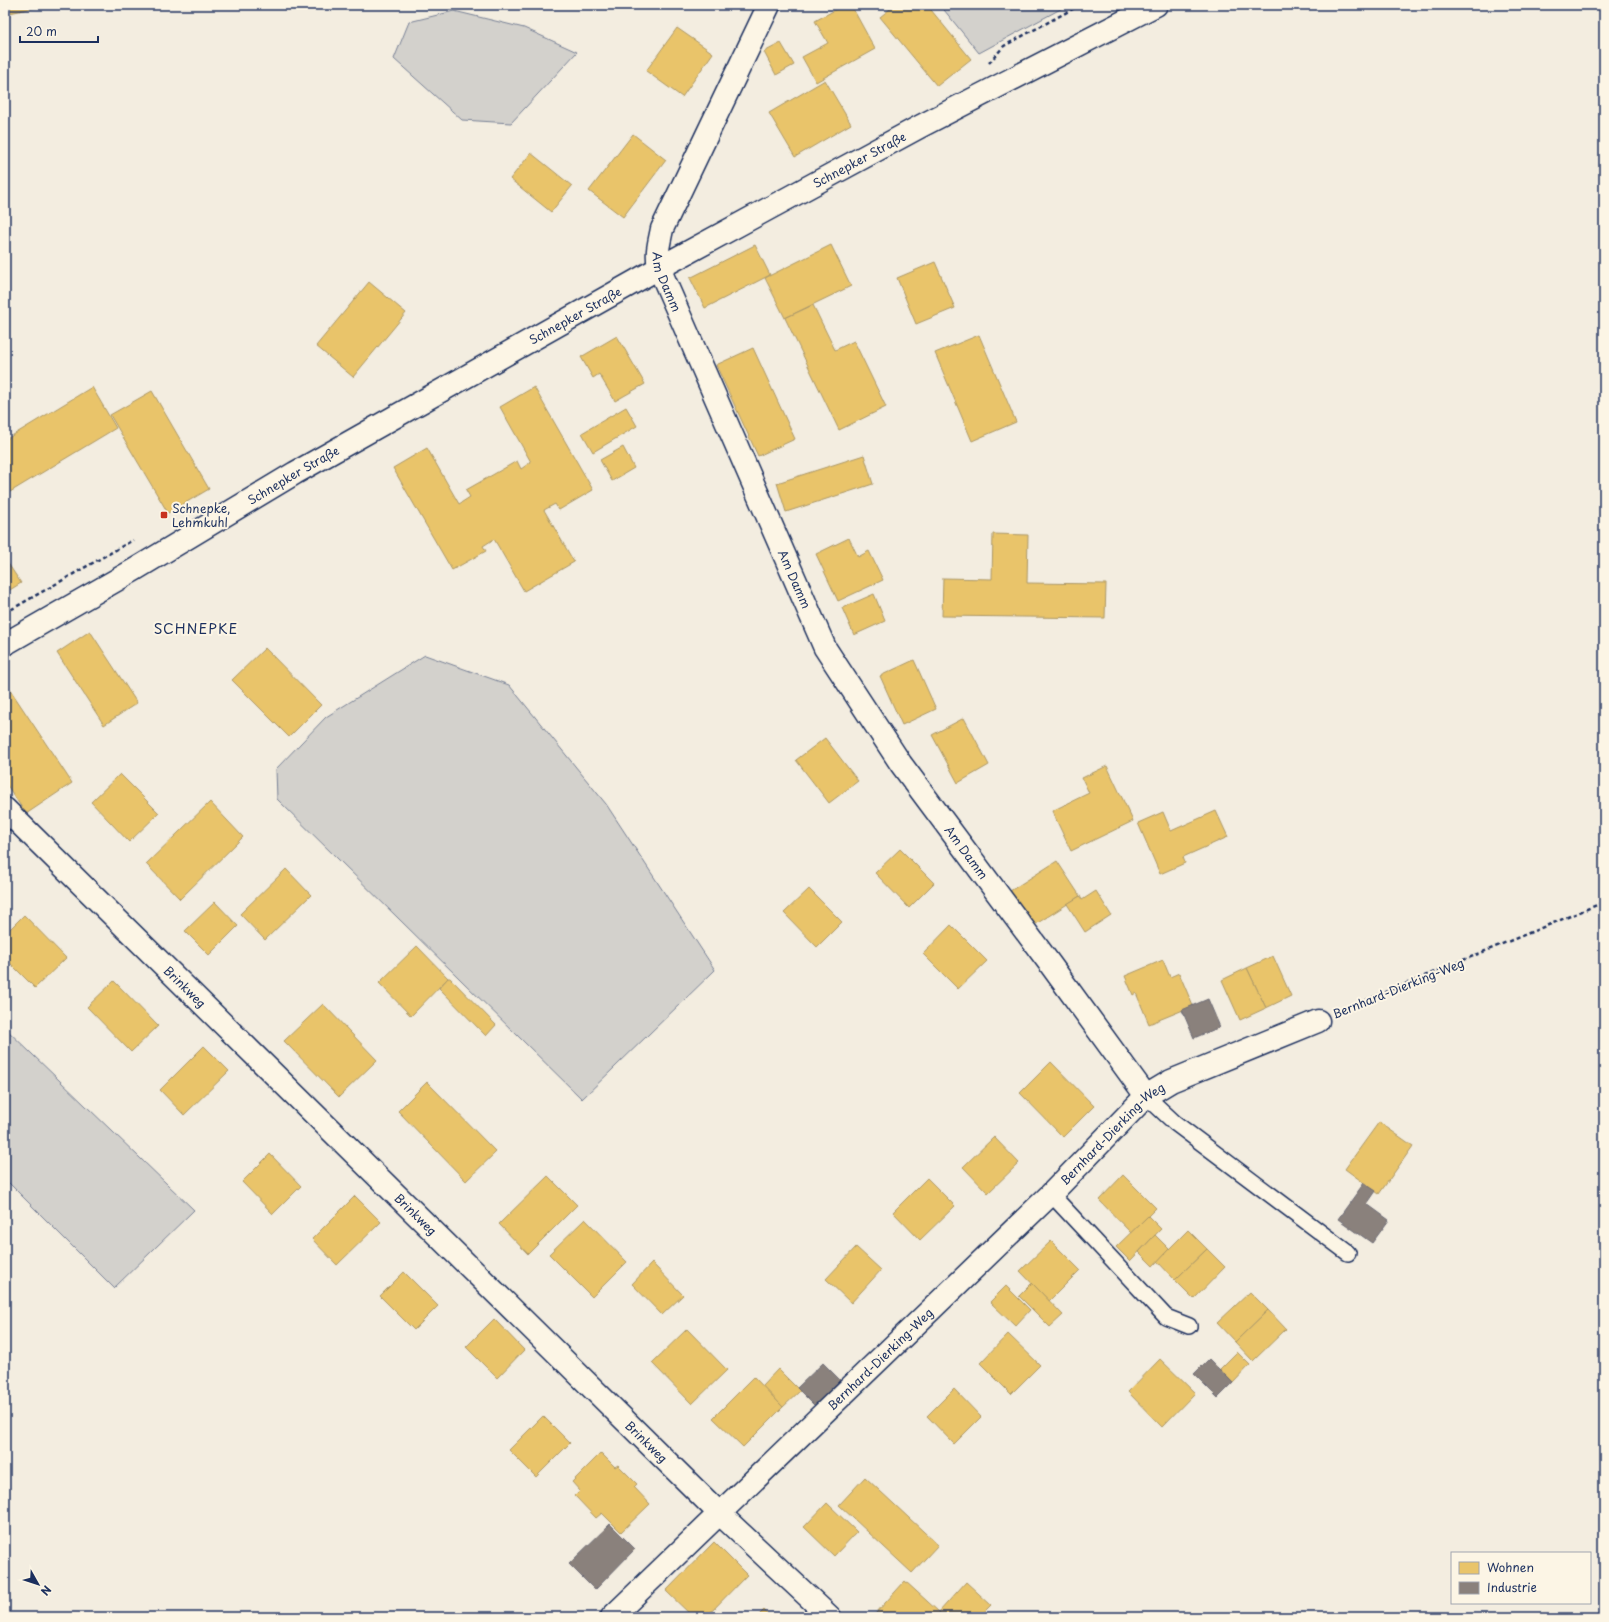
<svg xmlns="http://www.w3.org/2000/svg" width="1609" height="1622" font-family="'Playpen Sans',sans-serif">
  <rect width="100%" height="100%" fill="#f3ede0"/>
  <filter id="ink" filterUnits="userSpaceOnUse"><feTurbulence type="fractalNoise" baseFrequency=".025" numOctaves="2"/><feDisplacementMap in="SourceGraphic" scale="8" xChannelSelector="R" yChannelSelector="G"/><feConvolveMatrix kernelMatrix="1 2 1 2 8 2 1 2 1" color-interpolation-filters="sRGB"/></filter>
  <g filter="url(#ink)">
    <g fill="#d3d1cc" stroke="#778095">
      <polygon points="940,5 1068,5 979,53"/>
      <polygon points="454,11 524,28 577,52 511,123 462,120 394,59 409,22"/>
      <polygon points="425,655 509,685 606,804 715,970 582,1099 277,799 276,769 326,717"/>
      <polygon points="5,1028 194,1210 114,1288 5,1179"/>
    </g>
    <g fill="#e9c46a" stroke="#ab9766">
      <polygon points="5,5 47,5 5,14"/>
      <polygon points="844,5 851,5 875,49 816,82 802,57 828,43 815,21"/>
      <polygon points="895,5 927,5 971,59 937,86 880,17"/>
      <polygon points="677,28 713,53 682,97 646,71"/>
      <polygon points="781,43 794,65 776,75 764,52"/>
      <polygon points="825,80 851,124 795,157 769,113"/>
      <polygon points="633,134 666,160 623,217 589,191"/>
      <polygon points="531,153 572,186 551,212 510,179"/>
      <polygon points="755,245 770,275 705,308 690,278"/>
      <polygon points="831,245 851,286 785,318 765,278"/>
      <polygon points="935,262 955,308 916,324 897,278"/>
      <polygon points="369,282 406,313 353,377 316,346"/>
      <polygon points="813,305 835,350 854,341 886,407 839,430 785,318"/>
      <polygon points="979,335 1016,422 972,441 935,353"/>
      <polygon points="617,336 645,384 615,401 599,374 593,378 581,357"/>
      <polygon points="753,348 795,439 758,456 716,365"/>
      <polygon points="92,387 116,428 5,495 5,440"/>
      <polygon points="534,387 593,490 559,510 555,504 544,510 574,562 524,591 494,539 483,546 486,551 452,570 393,468 427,448 459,504 470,497 466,490 517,461 521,469 531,462 500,407"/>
      <polygon points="152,391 209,489 168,513 110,415"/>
      <polygon points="626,407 637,426 593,452 582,433"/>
      <polygon points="623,447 634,468 612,481 600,460"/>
      <polygon points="864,455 873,484 786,512 777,483"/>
      <polygon points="993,534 1028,535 1027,583 1106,584 1105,618 942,616 943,578 992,579"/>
      <polygon points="849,538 858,557 869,551 883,580 838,601 816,554"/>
      <polygon points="5,559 21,583 5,593"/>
      <polygon points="874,594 885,621 854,635 842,608"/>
      <polygon points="90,631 137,703 104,725 57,653"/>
      <polygon points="265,648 321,705 289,737 232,680"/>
      <polygon points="914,660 936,709 902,725 880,676"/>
      <polygon points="5,682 72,783 26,814 5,782"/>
      <polygon points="964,718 989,765 958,783 932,735"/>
      <polygon points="825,738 858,781 829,803 796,760"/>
      <polygon points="1107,766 1133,821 1071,851 1052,811 1089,793 1082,778"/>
      <polygon points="120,774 159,813 129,842 91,802"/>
      <polygon points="210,802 243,837 180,899 146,864"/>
      <polygon points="1216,811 1228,837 1183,857 1185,863 1160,874 1138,823 1163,812 1171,831"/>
      <polygon points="900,849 934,883 909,908 875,873"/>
      <polygon points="1057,861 1080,896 1033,926 1010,891"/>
      <polygon points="286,869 311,895 265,940 240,914"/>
      <polygon points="809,889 842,922 817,947 784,913"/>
      <polygon points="1096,891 1111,915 1085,932 1067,904 1080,896 1082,900"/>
      <polygon points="215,902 238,926 209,955 185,931"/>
      <polygon points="24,915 66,958 35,988 5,958 5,934"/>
      <polygon points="951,925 987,961 958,989 923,954"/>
      <polygon points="417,946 448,978 411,1016 379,983"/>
      <polygon points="1273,956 1291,996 1266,1008 1247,968"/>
      <polygon points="1163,960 1170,977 1179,973 1193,1006 1149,1024 1136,993 1133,995 1125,976"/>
      <polygon points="1247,968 1266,1008 1240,1020 1222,980"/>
      <polygon points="448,978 450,978 496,1025 486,1036 439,988"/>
      <polygon points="114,981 158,1026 131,1052 87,1007"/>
      <polygon points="323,1004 377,1060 339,1097 284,1041"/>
      <polygon points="204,1046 229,1071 184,1115 160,1090"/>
      <polygon points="1051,1062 1094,1106 1063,1137 1020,1093"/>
      <polygon points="427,1082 496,1152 466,1181 398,1111"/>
      <polygon points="1379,1122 1413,1146 1379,1194 1345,1169"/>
      <polygon points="994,1137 1019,1163 988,1193 963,1167"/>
      <polygon points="270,1154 301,1186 273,1214 242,1182"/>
      <polygon points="1123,1175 1156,1208 1131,1233 1099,1200"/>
      <polygon points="548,1176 577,1205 528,1254 499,1224"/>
      <polygon points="927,1178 955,1206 920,1240 893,1212"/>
      <polygon points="355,1196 381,1222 337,1265 312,1239"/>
      <polygon points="1148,1216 1161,1229 1130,1261 1116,1247"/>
      <polygon points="585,1219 627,1262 592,1297 549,1254"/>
      <polygon points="1188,1230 1207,1249 1175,1280 1157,1261"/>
      <polygon points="1155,1235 1169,1249 1153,1266 1139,1252"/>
      <polygon points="1051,1241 1080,1270 1049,1301 1020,1271"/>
      <polygon points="856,1247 881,1270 851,1303 826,1279"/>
      <polygon points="1207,1249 1225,1267 1194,1299 1175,1280"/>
      <polygon points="652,1263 683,1295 662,1315 632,1284"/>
      <polygon points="404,1272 438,1306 414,1330 380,1296"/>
      <polygon points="1032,1283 1063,1315 1050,1327 1019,1296"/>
      <polygon points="1006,1286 1030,1310 1015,1326 990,1302"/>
      <polygon points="1250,1292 1268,1310 1235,1342 1217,1323"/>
      <polygon points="1268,1310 1286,1329 1253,1361 1235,1342"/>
      <polygon points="494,1319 524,1350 497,1378 466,1347"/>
      <polygon points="687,1329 727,1370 692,1404 652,1363"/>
      <polygon points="1008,1334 1040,1365 1011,1394 980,1363"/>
      <polygon points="1237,1352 1250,1365 1233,1383 1220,1369"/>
      <polygon points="1160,1359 1195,1393 1162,1427 1128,1392"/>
      <polygon points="778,1369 800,1391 783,1407 762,1386"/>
      <polygon points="754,1377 783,1407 743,1447 713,1418"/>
      <polygon points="954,1389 981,1417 954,1444 927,1416"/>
      <polygon points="543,1416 570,1443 536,1477 509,1450"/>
      <polygon points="601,1453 615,1467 618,1465 637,1484 634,1487 650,1504 621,1532 602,1513 596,1518 575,1496 580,1491 572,1482"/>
      <polygon points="865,1477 938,1545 912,1573 839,1505"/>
      <polygon points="827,1503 857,1532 834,1556 804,1527"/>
      <polygon points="714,1542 747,1575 706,1617 693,1617 666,1591"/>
      <polygon points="905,1581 939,1612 944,1617 880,1617 876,1613"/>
      <polygon points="966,1582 991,1605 979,1617 944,1617 939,1612"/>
      <polygon points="764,1610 770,1617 757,1617"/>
    </g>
    <g fill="#8a817c" stroke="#696873">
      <polygon points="1208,999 1220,1027 1194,1038 1182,1010"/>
      <polygon points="1364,1183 1376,1191 1367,1204 1389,1220 1372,1243 1338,1219"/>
      <polygon points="1209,1359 1233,1383 1218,1398 1194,1374"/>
      <polygon points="823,1363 840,1380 815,1406 797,1388"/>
      <polygon points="610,1524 635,1549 595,1590 569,1564"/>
    </g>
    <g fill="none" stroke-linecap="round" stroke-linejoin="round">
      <defs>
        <g id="service">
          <polyline points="1146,1096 1175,1123 1348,1253"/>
          <polyline points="1051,1194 1166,1317 1189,1326"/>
        </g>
        <g id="minor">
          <path id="s1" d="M 769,5 L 662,229 C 659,244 656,252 659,268 L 825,648 L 901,764 L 1050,964 L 1146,1096"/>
          <path id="s2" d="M 5,809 L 719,1513 L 830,1617"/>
          <path id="s3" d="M 612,1617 L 1051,1194 L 1146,1096 L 1171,1081 L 1318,1021"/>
        </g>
        <g id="secondary">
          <path id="s4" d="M 5,644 L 134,570 L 295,473 L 659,268 L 921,126 L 1156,5"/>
        </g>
      </defs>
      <use href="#service" stroke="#1b2f5e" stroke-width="18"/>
      <use href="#minor" stroke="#1b2f5e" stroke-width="25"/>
      <use href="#secondary" stroke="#1b2f5e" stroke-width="25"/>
      <g stroke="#1b2f5e" stroke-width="2.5" stroke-dasharray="4 3" stroke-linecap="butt">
        <polyline points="989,63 1004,46 1080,5"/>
        <polyline points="5,613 133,540"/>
        <polyline points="1340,1011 1604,902"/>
      </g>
      <use href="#service" stroke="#fcf5e5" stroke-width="15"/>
      <use href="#minor" stroke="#fcf5e5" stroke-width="22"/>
      <use href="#secondary" stroke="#fcf5e5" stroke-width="22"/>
    </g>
  </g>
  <rect fill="#c8321e" stroke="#fcf5e5" stroke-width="1.5" x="160" y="511" width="8" height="8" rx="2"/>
  <g text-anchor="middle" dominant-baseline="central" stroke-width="4" stroke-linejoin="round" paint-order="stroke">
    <g font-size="12" fill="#1b2f5e" stroke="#fcf5e5">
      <text stroke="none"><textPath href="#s4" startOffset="982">Schnepker Straße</textPath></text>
      <text stroke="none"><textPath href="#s1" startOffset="303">Am Damm</textPath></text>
      <text stroke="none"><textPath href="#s4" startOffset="658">Schnepker Straße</textPath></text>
      <text stroke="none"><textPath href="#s4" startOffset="334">Schnepker Straße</textPath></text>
      <text stroke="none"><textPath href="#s1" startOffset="627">Am Damm</textPath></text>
      <text stroke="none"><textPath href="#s1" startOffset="951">Am Damm</textPath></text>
      <text stroke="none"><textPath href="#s2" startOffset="253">Brinkweg</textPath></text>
      <text transform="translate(1398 988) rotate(-22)">Bernhard-Dierking-Weg</text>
      <text stroke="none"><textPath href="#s3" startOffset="696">Bernhard-Dierking-Weg</textPath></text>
      <text stroke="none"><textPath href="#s2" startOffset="577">Brinkweg</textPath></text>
      <text stroke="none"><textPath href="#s3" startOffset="372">Bernhard-Dierking-Weg</textPath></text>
      <text stroke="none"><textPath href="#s2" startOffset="901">Brinkweg</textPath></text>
    </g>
    <g font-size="12" fill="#1b2f5e" stroke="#fcf5e5" text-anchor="start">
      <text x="172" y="508">Schnepke,<tspan x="172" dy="14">Lehmkuhl</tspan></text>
    </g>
    <g font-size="14" letter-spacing="1" fill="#1b2f5e" stroke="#fcf5e5">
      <text x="196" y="628">SCHNEPKE</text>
    </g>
  </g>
  <rect width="1609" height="1622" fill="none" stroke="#fcf5e5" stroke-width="20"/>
  <rect x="10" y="10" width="1589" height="1602" fill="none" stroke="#1b2f5e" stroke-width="1.5" filter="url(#ink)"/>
  <rect x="1451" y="1552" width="140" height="52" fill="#fcf5e5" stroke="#a2a6af"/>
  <rect x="1459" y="1562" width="20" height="12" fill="#e9c46a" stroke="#a2a6af"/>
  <text x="1487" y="1572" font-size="12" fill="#1b2f5e">Wohnen</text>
  <rect x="1459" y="1582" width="20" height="12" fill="#8a817c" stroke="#a2a6af"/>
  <text x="1487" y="1592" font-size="12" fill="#1b2f5e">Industrie</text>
  <g transform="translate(38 1584) rotate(129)" stroke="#fcf5e5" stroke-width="3" paint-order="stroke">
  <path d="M0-3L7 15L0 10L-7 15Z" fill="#1b2f5e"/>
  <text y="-6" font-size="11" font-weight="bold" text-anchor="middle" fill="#1b2f5e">N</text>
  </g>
  <path d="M20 36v6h78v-6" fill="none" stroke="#1b2f5e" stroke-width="2"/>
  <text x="26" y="36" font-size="12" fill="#1b2f5e" stroke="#fcf5e5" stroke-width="3" paint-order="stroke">20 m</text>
</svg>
